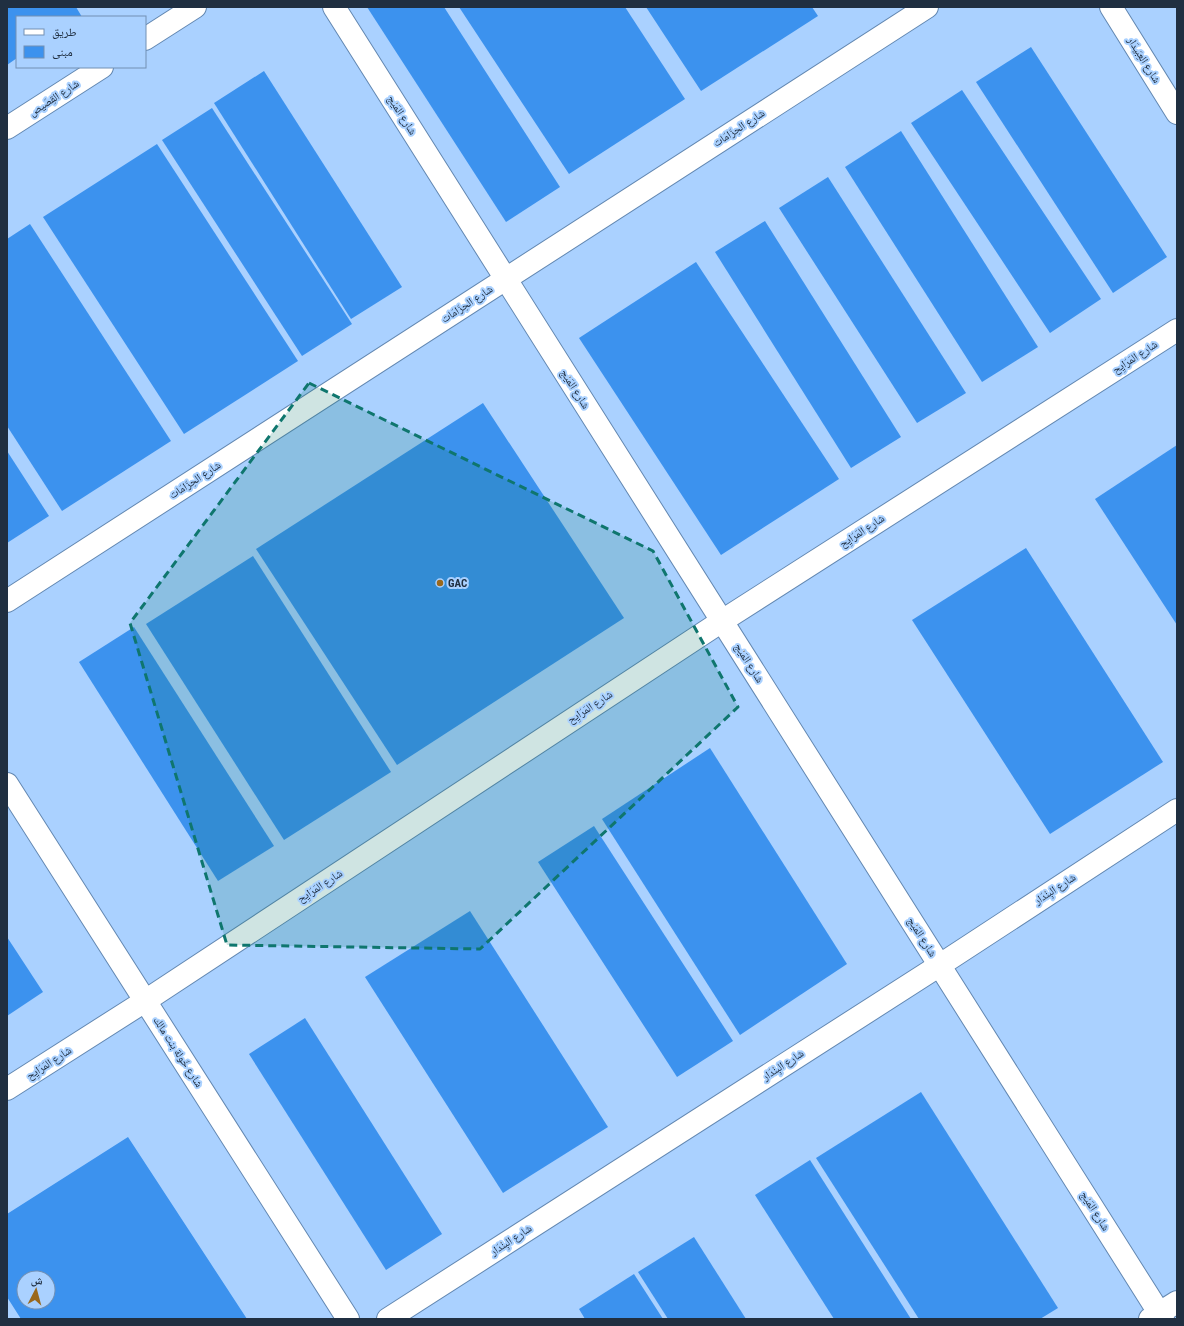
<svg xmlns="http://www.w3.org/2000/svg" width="1184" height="1326" font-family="'Roboto Condensed','Noto Naskh Arabic',sans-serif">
  <rect width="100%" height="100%" fill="#aad1ff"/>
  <g fill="#3c92ee" fill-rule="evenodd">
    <polygon points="7,7 76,7 82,17 17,17 17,58 7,65"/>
    <polygon points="367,7 444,7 560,187 506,222"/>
    <polygon points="459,7 625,7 685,99 569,174"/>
    <polygon points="646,7 812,7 818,16 701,91"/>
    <polygon points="1031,47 1167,257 1113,293 976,82"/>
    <polygon points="264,71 402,287 351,319 214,103"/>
    <polygon points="962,90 1101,299 1050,333 911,123"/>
    <polygon points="212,108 352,324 302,356 162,140"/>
    <polygon points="901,131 1038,347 982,382 845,167"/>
    <polygon points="157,144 298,361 184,434 43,217"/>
    <polygon points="828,177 966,393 917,423 779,208"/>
    <polygon points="765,221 901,437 851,468 715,252"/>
    <polygon points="30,224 171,441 62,511 7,426 7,239"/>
    <polygon points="696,262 839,479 721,555 579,338"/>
    <polygon points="483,403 624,618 397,765 256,549"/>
    <polygon points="1177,445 1177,625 1095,499"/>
    <polygon points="7,451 49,516 7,543"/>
    <polygon points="1026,548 1163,762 1050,834 912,620"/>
    <polygon points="253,556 391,772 284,840 146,624"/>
    <polygon points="134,627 274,846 218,881 79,662"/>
    <polygon points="710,748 847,964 740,1035 602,819"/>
    <polygon points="594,826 733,1041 677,1077 538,862"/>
    <polygon points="470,911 608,1127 503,1193 365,977"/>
    <polygon points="7,937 43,992 7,1016"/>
    <polygon points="305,1018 442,1234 386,1270 249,1054"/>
    <polygon points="921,1092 1058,1308 1040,1319 919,1319 816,1158"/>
    <path d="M 128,1137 L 247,1319 L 21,1319 L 7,1297 L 7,1214 ZM 24,1278 L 48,1278 L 48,1302 L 24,1302 Z"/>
    <polygon points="810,1160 911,1319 834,1319 755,1195"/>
    <polygon points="694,1237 746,1319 668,1319 638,1272"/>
    <polygon points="634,1274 663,1319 585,1319 579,1309"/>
  </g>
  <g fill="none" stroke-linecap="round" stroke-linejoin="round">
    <defs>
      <g id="street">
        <polyline points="334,7 1163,1319"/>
        <polyline points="1111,7 1177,113"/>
        <polyline points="145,39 195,7"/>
        <polyline points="7,128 102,67"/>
        <polyline points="7,601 927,7"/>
        <polyline points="7,784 348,1319"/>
        <polyline points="7,1089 145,1001 722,621 1177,330"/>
        <polyline points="388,1319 940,965 1177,810"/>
        <polyline points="1150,1319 1177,1302"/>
      </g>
    </defs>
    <use href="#street" stroke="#6388b2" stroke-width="24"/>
    <use href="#street" stroke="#fff" stroke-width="22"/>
  </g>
  <path fill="#0f766e" fill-opacity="0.2" stroke="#0f766e" stroke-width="3" stroke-dasharray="8 5" stroke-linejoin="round" d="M 309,383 L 653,551 L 738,707 L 480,949 L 227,945 L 130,623 Z"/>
  <circle fill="#9a681c" stroke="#aad1ff" stroke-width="1.5" cx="440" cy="583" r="4"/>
  <g text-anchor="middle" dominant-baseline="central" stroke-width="4" stroke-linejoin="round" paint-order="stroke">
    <g font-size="11" fill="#202f41" stroke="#aad1ff">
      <text transform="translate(1144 60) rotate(58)">شارع العِبَيدَار</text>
      <text transform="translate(54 98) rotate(-33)">شارع القِصَيص</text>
      <text transform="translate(402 115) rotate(58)">شارع المَيْج</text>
      <text transform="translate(739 128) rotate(-33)">شارع الحِزَامَات</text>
      <text transform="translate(467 304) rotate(-33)">شارع الحِزَامَات</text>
      <text transform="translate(1135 357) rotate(-33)">شارع المَرَايِح</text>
      <text transform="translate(575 389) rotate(58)">شارع المَيْج</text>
      <text transform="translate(195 480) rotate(-33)">شارع الحِزَامَات</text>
      <text transform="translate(862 531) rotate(-33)">شارع المَرَايِح</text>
      <text transform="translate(749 663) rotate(58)">شارع المَيْج</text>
      <text transform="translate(590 707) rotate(-33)">شارع المَرَايِح</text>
      <text transform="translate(320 886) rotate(-33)">شارع المَرَايِح</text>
      <text transform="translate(1055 889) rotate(-33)">شارع البِنْدَار</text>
      <text transform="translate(922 937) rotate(58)">شارع المَيْج</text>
      <text transform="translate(178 1052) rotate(57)">شارع خَولة بنت مالك</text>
      <text transform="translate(49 1063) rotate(-33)">شارع المَرَايِح</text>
      <text transform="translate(783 1065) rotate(-33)">شارع البِنْدَار</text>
      <text transform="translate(1095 1211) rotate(58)">شارع المَيْج</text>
      <text transform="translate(511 1240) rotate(-33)">شارع البِنْدَار</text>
    </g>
    <g font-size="11" font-weight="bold" fill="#202f41" stroke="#aad1ff" text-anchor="start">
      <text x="448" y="583">GAC</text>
    </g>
  </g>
  <rect width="1184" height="1326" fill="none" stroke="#202f41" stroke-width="16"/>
  <rect x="16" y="16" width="130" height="52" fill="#aad1ff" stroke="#7390b3"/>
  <rect x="24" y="29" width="20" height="6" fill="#ffffff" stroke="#7390b3"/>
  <text x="52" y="36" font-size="12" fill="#202f41">طريق</text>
  <rect x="24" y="46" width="20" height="12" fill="#3c92ee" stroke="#7390b3"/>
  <text x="52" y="56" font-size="12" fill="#202f41">مبنى</text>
  <g transform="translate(36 1290) rotate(6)"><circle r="19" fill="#aad1ff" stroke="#7390b3"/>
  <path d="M0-3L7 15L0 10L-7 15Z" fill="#9a681c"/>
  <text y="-6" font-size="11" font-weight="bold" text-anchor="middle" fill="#202f41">ش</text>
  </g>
</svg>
